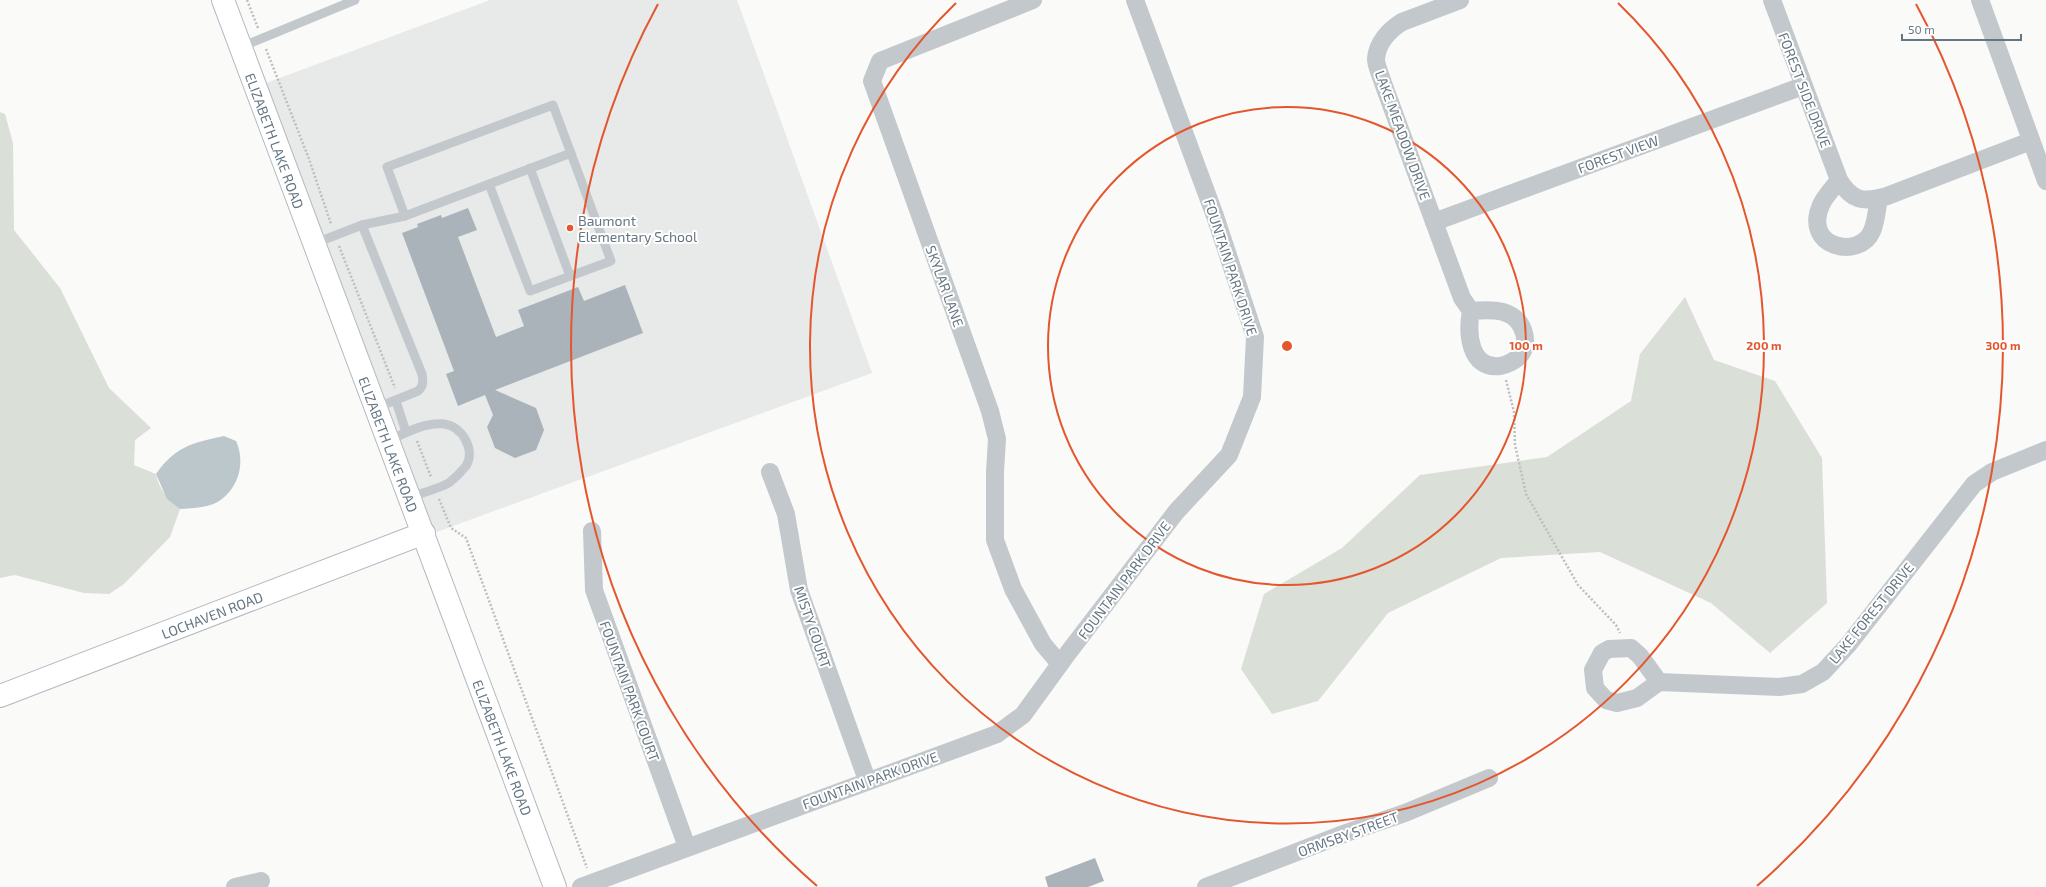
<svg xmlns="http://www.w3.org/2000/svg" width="2046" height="887" font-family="'Exo 2',sans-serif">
  <rect width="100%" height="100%" fill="#fafaf8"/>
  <polygon fill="#e8e9e9" points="490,0 737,0 872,373 434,533 266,83"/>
  <g fill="#dadfd7">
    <path d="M 0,112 L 5,114 L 13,143 L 14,230 L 60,288 L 109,388 L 151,428 L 135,440 L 134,465 L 156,474 C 159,490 168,499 180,509 L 170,537 L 124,584 L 109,594 L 84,593 L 15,575 L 0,578 Z"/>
    <polygon points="1685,297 1714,360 1775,381 1822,458 1827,603 1770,653 1711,603 1600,552 1501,558 1388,613 1318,701 1272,714 1241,669 1264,594 1342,548 1420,475 1547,457 1631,401 1640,354"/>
  </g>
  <path fill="#bbc7cb" d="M 224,436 L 236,441 C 245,461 240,485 222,499 C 211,508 194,508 180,509 L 167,499 L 156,474 C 176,446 192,443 224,436 Z"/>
  <g fill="#aab3b9">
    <polygon points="468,208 477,230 458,237 496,337 524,326 518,310 578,287 584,301 625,285 643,333 495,390 536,408 544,430 536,450 515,458 495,448 487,427 493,415 485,395 458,406 446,374 454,371 402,233 418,227 417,224 441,215 442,218"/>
    <polygon points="1095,858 1104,881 1088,887 1048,887 1045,877"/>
  </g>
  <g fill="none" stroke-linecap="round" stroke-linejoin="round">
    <defs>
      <g id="secondary">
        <path id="s1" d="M 223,0 C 332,296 445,591 555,887"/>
        <path id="s2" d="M 0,696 L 424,533"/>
      </g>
    </defs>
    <use href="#secondary" stroke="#b3babf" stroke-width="24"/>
    <g stroke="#bbbfc2" stroke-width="2.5" stroke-dasharray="2 2" stroke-linecap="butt">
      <polyline points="247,0 258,28"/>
      <polyline points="266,49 309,159 331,224"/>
      <polyline points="339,246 395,388"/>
      <polyline points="1506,380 1514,412 1515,445 1526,494 1578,585 1616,625 1620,633"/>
      <polyline points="417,441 431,477"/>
      <polyline points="439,499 451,528 466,538 587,868"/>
    </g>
    <g stroke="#c3c8cc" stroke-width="9">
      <polyline points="241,47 355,0"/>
      <polyline points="530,168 570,276"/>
      <polyline points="405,216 387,167 553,105 611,261 530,291 489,184"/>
      <polyline points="362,225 405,216 571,153"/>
      <path d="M 313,244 L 362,225 L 422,374 C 423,381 424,386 418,391 L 376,408"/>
      <polyline points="396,401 406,432"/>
      <path d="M 388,441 C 405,433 425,422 444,424 C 462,426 476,450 466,466 C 462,471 455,478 450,482 C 442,488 421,493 410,497"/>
    </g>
    <g stroke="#c3c8cc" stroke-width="18">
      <polyline points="1033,0 880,61 872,81 990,411 997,439 995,472 995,540 1013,589 1043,644 1060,664"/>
      <path d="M 1460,0 L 1402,22 C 1389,30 1377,43 1376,59 C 1376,66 1381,76 1383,83 L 1462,298 L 1471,311 C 1467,332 1469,370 1500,366 C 1507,365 1517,360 1521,354 C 1525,349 1526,339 1524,333 C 1517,308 1492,309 1471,311"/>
      <path d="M 1772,0 L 1839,180 C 1852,201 1863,203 1887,196 L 2031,141"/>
      <polyline points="1980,0 2046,181"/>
      <path d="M 1839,180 C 1834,187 1825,196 1821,205 C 1802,248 1860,260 1872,231 C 1876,222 1877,209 1879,198"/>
      <polyline points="1434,222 1803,86"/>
      <polyline points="770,472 786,514 799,590 867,780"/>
      <polyline points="592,531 594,590 687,847"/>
      <polyline points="1659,682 1640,656 1631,648 1609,649 1602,653 1593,670 1595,688 1606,700 1617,703 1637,698 1659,682 1779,687 1802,684 1823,672 1848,645 1974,484 1992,472 2046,450"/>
      <polyline points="235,887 261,881"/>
      <polyline points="581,887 997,734 1023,715 1068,653 1176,512 1229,455 1252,397 1255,337 1215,216 1135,0"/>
      <polyline points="1206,887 1346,833 1405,813 1489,778"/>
    </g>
    <use href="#secondary" stroke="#fff" stroke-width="22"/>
  </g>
  <g fill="none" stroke="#e4572e" stroke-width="2">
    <circle cx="1287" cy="346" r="239"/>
    <path d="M1618 3A477 477 0 1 1 956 3"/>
    <path d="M817 886A716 716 0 0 1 658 4M1916 4A716 716 0 0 1 1757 886"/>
  </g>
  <circle fill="#e4572e" stroke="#fff" stroke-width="1.5" cx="570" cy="228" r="4"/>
  <g text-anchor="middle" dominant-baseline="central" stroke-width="4" stroke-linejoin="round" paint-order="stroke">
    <g font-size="14" fill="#657683" stroke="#fff">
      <text transform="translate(1805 90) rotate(69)">FOREST SIDE DRIVE</text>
      <text transform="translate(1403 135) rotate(70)">LAKE MEADOW DRIVE</text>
      <text stroke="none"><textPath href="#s1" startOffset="150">ELIZABETH LAKE ROAD</textPath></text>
      <text transform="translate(1618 154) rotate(-20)">FOREST VIEW</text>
      <text transform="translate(1231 267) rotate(72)">FOUNTAIN PARK DRIVE</text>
      <text transform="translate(945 286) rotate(70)">SKYLAR LANE</text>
      <text stroke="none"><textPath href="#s1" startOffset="474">ELIZABETH LAKE ROAD</textPath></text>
      <text transform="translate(1124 580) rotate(-53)">FOUNTAIN PARK DRIVE</text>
      <text transform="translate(1871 613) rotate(-51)">LAKE FOREST DRIVE</text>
      <text stroke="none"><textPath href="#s2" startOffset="227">LOCHAVEN ROAD</textPath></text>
      <text transform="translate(813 627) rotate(71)">MISTY COURT</text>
      <text transform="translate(630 691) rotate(70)">FOUNTAIN PARK COURT</text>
      <text stroke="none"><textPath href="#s1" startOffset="798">ELIZABETH LAKE ROAD</textPath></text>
      <text transform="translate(870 780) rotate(-20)">FOUNTAIN PARK DRIVE</text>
      <text transform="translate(1348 834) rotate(-20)">ORMSBY STREET</text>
    </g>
    <g font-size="14" fill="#657683" stroke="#fff" text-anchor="start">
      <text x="578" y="220">Baumont<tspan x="578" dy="16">Elementary School</tspan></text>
    </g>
  </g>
  <circle cx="1287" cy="346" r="6" fill="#e4572e" stroke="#fff" stroke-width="2"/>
  <g font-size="12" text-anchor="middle" font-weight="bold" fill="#e4572e" stroke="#fff" stroke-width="4" stroke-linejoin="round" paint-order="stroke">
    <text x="1526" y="350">100 m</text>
    <text x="1764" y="350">200 m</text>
    <text x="2003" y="350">300 m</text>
  </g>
  <path d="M1902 34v6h119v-6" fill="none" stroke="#657683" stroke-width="2"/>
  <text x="1908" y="34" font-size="12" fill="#657683" stroke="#ffffff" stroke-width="3" paint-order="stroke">50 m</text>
</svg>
